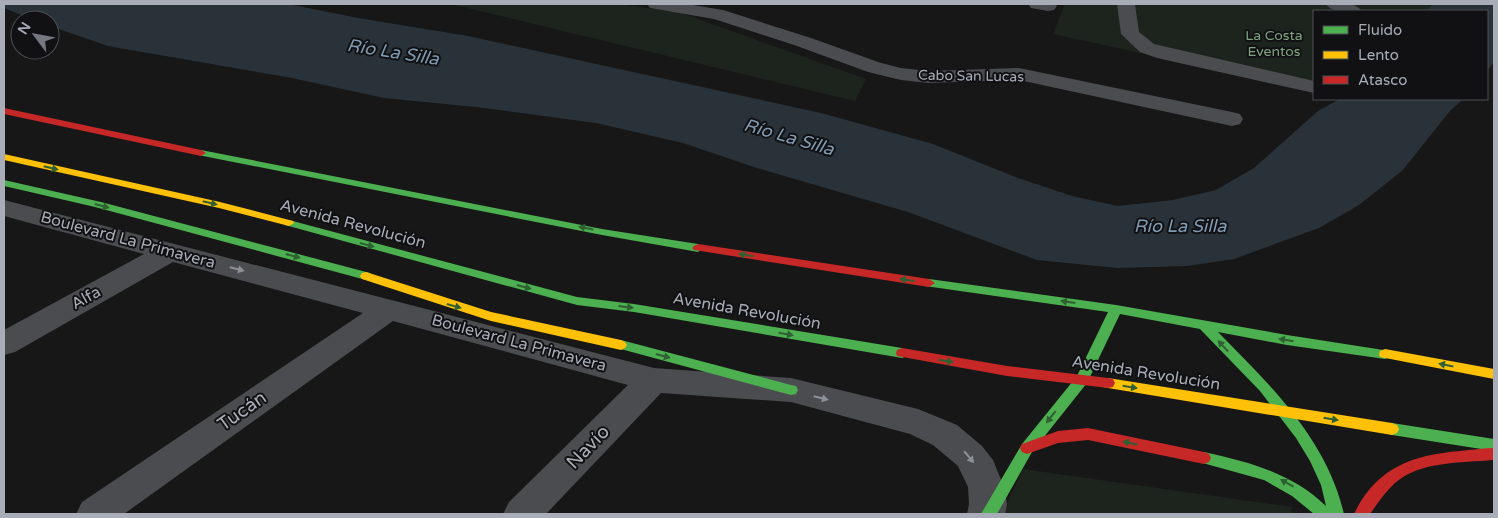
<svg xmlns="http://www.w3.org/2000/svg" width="1498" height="518" font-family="'Varela Round',sans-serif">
  <rect width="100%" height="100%" fill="#171717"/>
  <g fill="#1d241e">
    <polygon points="451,4 620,4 681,13 866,79 855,101"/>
    <polygon points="1065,4 1433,4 1426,11 1314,11 1314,91 1053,34"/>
    <polygon points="1023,469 1292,507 1291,514 1002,514"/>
  </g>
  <g fill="#2a3239">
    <polygon points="4,4 288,4 358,18 468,36 821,113 933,144 1018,178 1072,196 1118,206 1173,200 1216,190 1254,168 1318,111 1340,99 1463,99 1449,112 1403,170 1359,205 1319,228 1234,259 1187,266 1118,268 1037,260 908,212 757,168 683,143 596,123 476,107 384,98 292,78 108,46 50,26 50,20 34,20 4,8"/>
    <polygon points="1433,4 1494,4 1494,62 1487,71 1487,11 1426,11"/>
  </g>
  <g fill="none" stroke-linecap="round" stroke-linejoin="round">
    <g fill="#4b4c50" fill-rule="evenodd">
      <polygon points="647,4 687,4 723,10 811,38 881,63 901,68 928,71 1019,68 1232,112 1240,114 1243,119 1240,124 1232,126 1019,80 928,83 901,80 868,72 797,46 714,19 656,9 650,8"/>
      <polygon points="1028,4 1055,4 1057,6 1054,10 1048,11 1031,8"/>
      <polygon points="1117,4 1135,4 1139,32 1154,44 1314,81 1314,93 1157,58 1140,52 1121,34"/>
      <path d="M 1326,4 C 1337,3 1355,1 1362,11 C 1351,12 1333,14 1326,4 Z"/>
      <polygon points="4,200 654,368 791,378 918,409 957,425 982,446 993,460 1004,487 1007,504 1005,514 967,514 969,504 968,487 958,466 933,445 910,434 791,402 661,393 546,514 503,514 509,502 628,385 393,321 124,514 76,514 82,502 363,313 173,262 15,352 4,355 4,330 144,254 4,216"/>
    </g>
    <g fill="#4caf50" fill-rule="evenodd">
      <polygon points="201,150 602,229 698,244 704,248 698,252 602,235 198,155 198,151"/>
      <polygon points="4,180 101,202 370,273 372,276 366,280 95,207 4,186"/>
      <polygon points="289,220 577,297 634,304 902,348 907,350 908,353 907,356 902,358 634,312 577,305 285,225 284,223 285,221"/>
      <path d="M 929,279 L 1116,305 L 1287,335 L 1390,351 L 1391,354 L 1390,357 L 1385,359 L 1287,345 L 1218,332 C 1271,386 1326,438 1344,514 L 1314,514 L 1292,496 L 1264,480 L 1199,462 L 1197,458 L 1199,454 L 1204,452 C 1249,462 1292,473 1326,506 L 1321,485 L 1310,461 L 1296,438 L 1260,391 L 1200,329 L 1120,314 L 1087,383 L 1032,452 L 997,514 L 981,514 L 1022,444 L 1077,376 L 1108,312 L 925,286 L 923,283 Z"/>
      <polygon points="621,340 791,385 796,386 798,390 796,394 791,395 617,348 615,345 617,342"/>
      <polygon points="1392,423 1494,439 1494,451 1392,435 1387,433 1385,429 1387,425"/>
    </g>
    <g fill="#ffc107" fill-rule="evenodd">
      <polygon points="4,154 220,202 293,221 294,223 289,226 219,208 4,160"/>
      <polygon points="366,272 491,312 621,340 625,342 627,345 625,348 621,350 491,321 362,279 360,276 362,273"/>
      <polygon points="1385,349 1494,369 1494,379 1380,357 1379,354 1380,351"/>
      <polygon points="1108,378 1392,423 1397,425 1399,429 1397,433 1392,435 1108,388 1103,387 1101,383 1103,379"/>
    </g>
    <g fill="#c62828" fill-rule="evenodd">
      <polygon points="4,108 201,150 206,153 201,156 4,114"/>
      <polygon points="698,244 929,279 935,283 929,287 694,250 692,248 694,246"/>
      <polygon points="902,348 1007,366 1108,378 1113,379 1115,383 1113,387 1108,388 1007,376 897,356 896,353 897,350"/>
      <polygon points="1088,428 1204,452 1209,454 1211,458 1209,462 1204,464 1088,440 1058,443 1027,454 1022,452 1020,448 1022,444 1058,431"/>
      <path d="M 1494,448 L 1493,460 C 1461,463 1420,461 1395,483 C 1385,492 1378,503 1370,514 L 1354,514 C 1376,468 1412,455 1460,451 C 1471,450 1483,448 1494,448 Z"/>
    </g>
  </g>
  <defs><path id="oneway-solid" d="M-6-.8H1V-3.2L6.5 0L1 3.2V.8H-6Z" transform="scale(1.25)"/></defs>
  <g fill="#2e6032">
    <use href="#oneway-solid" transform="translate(51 168) rotate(13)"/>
    <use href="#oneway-solid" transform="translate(210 203) rotate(13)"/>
    <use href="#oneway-solid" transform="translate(102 206) rotate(15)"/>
    <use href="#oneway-solid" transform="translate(586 228) rotate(-169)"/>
    <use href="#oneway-solid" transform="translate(367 245) rotate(15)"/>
    <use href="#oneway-solid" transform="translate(746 255) rotate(-171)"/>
    <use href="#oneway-solid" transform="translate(293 256) rotate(15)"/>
    <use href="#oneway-solid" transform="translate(907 280) rotate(-172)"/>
    <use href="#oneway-solid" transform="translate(524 287) rotate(15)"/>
    <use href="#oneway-solid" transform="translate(1068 302) rotate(-172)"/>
    <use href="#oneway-solid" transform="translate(454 306) rotate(16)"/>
    <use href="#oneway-solid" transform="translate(626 307) rotate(7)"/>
    <use href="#oneway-solid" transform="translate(786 334) rotate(10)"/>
    <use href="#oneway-solid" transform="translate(1286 340) rotate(-170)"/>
    <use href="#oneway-solid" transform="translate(1223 346) rotate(-133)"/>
    <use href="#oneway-solid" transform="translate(663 356) rotate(15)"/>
    <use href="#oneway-solid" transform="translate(946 361) rotate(9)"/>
    <use href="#oneway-solid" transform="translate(1446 365) rotate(-169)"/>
    <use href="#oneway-solid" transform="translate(1130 387) rotate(9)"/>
    <use href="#oneway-solid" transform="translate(1051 417) rotate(128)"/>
    <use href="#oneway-solid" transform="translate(1331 419) rotate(9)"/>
    <use href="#oneway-solid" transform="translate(1130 443) rotate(-168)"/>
    <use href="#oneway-solid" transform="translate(1287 483) rotate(-151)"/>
  </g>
  <g fill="#8c9099">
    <use href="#oneway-solid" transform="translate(237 269) rotate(14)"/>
    <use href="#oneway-solid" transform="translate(821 398) rotate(14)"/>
    <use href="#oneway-solid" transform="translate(969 457) rotate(50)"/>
  </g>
  <g text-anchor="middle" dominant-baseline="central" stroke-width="4" stroke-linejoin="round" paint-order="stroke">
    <g font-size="14" fill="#7fa381" stroke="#111113">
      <text x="1274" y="35">La Costa<tspan x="1274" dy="16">Eventos</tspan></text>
    </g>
    <g font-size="14" fill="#a8adb8" stroke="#111113">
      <text transform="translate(971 76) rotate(1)">Cabo San Lucas</text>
    </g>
    <g font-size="16" fill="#a8adb8" stroke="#111113">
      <text transform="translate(353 224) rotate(15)">Avenida Revolución</text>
      <text transform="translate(128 240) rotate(15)">Boulevard La Primavera</text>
      <text transform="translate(86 298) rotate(-29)">Alfa</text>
      <text transform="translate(747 311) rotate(10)">Avenida Revolución</text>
      <text transform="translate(519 343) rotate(15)">Boulevard La Primavera</text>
      <text transform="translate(1146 373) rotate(9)">Avenida Revolución</text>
    </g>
    <g font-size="18" font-style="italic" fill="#7f9bb3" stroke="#111113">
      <text transform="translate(393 52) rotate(9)">Río La Silla</text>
      <text transform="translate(789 137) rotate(16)">Río La Silla</text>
      <text x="1180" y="226">Río La Silla</text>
    </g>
    <g font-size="19" fill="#a8adb8" stroke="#111113">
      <text transform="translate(242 411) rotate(-35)">Tucán</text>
      <text transform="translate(588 447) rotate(-46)">Navío</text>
    </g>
  </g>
  <rect width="1498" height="518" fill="none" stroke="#a8adb8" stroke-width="10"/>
  <rect x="1313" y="10" width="175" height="90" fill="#111113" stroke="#4d4f55"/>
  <rect x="1323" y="26" width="25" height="8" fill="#4caf50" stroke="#4d4f55"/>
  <text x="1358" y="35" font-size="15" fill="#a8adb8">Fluido</text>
  <rect x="1323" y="51" width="25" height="8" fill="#ffc107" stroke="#4d4f55"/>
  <text x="1358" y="60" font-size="15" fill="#a8adb8">Lento</text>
  <rect x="1323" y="76" width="25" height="8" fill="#c62828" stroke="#4d4f55"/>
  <text x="1358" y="85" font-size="15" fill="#a8adb8">Atasco</text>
  <g transform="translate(35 35) rotate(302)"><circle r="24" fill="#111113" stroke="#4d4f55"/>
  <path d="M0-4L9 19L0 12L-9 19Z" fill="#757880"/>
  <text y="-8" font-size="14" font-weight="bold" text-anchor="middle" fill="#a8adb8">N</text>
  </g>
</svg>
